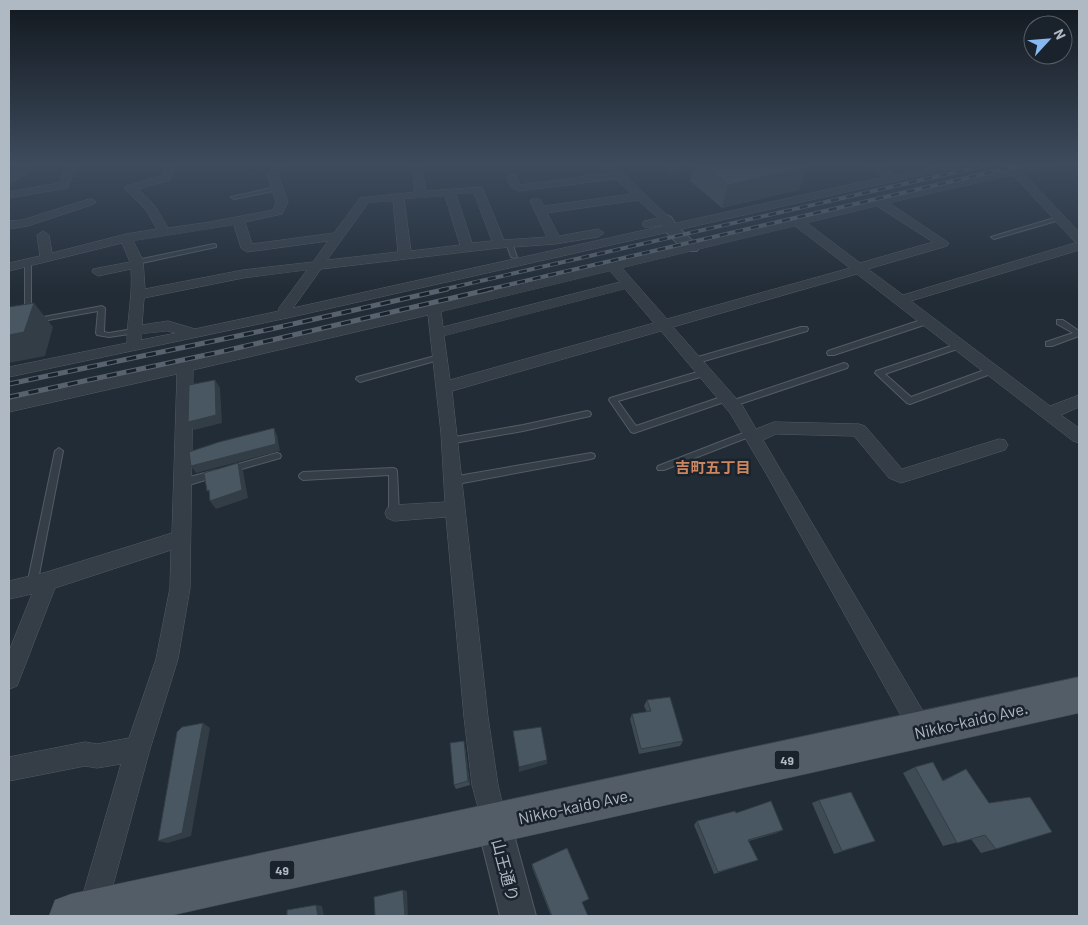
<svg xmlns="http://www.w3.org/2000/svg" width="1088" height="925" font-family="Barlow,'Noto Sans JP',sans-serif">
  <rect width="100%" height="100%" fill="#212c36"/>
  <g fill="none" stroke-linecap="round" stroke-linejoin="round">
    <defs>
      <g id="service">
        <polygon points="664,164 669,164 677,170 672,171"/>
        <polygon points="276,187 278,188 278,190 234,199 231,197"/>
        <polygon points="1061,216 1063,217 1063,219 994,239 991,237"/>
        <polygon points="507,242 512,243 517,257 516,258 511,257 506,243"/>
        <polygon points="214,244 216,245 216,247 137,264 134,262 137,260"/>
        <polygon points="28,261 31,263 31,314 38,318 102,306 105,308 104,332 109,333 133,329 136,329 136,333 109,337 97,335 96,333 98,311 37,322 25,317 25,263"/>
        <polygon points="924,319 930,319 931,321 930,323 834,355 828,355 827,353 828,351"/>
        <polygon points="1057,320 1063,320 1079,331 1079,336 1052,346 1046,346 1046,342 1073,333 1057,324"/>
        <polygon points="801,327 807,327 808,329 807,331 694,364 690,361 691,359"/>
        <polygon points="960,343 963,343 963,347 885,374 911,397 990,368 996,368 997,370 996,372 910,404 907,403 875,373 876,371"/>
        <polygon points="439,355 442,355 443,357 442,359 360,382 356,379 357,377"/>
        <polygon points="844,363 847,364 848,366 847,368 734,406 728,406 727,404 728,402"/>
        <polygon points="704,370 707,371 708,373 707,375 618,401 636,426 727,395 731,398 730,400 634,433 631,432 609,400 610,398"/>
        <polygon points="587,411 590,412 591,414 590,416 523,431 449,444 445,441 449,438 523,425"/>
        <polygon points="751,430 754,431 755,433 754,435 664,470 658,470 657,468 658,466"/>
        <polygon points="59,448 63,451 37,585 36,588 32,590 28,588 27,585 55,451"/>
        <polygon points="277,453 280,454 281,456 280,458 231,472 228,471 227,469 228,467 231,466"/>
        <polygon points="591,453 594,454 595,456 594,458 591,459 452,485 449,484 448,481 449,478 452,477"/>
        <polygon points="393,468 396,469 397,471 399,513 397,516 394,517 391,516 389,513 389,475 303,480 300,478 299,476 300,474 303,472"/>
        <polygon points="216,470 219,472 220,474 219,476 182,487 179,486 178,483 179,480 182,479"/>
      </g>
      <g id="minor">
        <polygon points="22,164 32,164 29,172 9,184 9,177 19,170"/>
        <polygon points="68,164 78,164 67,188 9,198 9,192 59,183"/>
        <path d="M 165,164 L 175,164 L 170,180 L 138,189 L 155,206 L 168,228 L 210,222 L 273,210 L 276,202 L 267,174 L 276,164 L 287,164 L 278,174 L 288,202 L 282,214 L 245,222 L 252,244 L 334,233 L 360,198 L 415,192 L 412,169 L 409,164 L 419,164 L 422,169 L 426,191 L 482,187 L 504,240 L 547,237 L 530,201 L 532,199 L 540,199 L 544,206 L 632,194 L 616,179 L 519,191 L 511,187 L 507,177 L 512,174 L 516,175 L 520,185 L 610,173 L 602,164 L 613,164 L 672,220 C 666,225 651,228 644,227 L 642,224 L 644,221 L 658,218 L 638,200 L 547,213 L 559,236 L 598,229 L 604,233 L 598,237 L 555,244 L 499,248 L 321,269 L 293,308 L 884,177 L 865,164 L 877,164 L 895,175 L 944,164 L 962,164 L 957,167 L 287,318 L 9,377 L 9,367 L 127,343 C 127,319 133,294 131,269 L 98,276 L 92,272 L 93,269 L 130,262 L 122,243 L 9,271 L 9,263 L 40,256 L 37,235 L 43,231 L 49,235 L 52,253 L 126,234 L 157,229 L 146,210 L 124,188 L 126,186 L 161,176 ZM 474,193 L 492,241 L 472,243 L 456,194 ZM 445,196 L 460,245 L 411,251 L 404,199 ZM 393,201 L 398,252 L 327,260 L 368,203 ZM 234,225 L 241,248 L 247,252 L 328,241 L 313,262 L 243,270 L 145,289 L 143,260 L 133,241 ZM 307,270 L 279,308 L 279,311 L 195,329 L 168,321 L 142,325 L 144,298 L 243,278 ZM 167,331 L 176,333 L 141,340 L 141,334 Z"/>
        <path d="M 1007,164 L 1017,168 L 1034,164 L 1052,164 L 1051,166 L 1023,173 L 1079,232 L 1079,250 L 911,301 L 1050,406 L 1079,395 L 1079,407 L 1061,415 L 1079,428 L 1079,443 L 1073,441 L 857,274 L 673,327 L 742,405 L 756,429 L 774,422 L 859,424 L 865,426 L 902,469 L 999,439 L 1005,440 L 1008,445 L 1005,450 L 901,483 L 889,478 L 854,436 L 776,434 L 763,440 L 930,723 L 934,731 L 930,739 L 922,743 L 914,739 L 767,475 L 730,413 L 661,331 L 452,391 L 488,717 L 498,785 L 507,824 L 503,833 L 494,837 L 485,833 L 472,785 L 464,717 L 446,517 L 394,521 L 387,518 L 385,513 L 387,508 L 394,505 L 445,502 L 441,433 L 428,315 L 193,370 L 190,588 L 178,659 L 150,749 L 106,911 L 104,916 L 80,916 L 78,911 L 121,764 L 97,768 L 85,766 L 9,781 L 9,757 L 85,742 L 97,744 L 129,738 L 156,659 L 170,588 L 171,550 L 55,588 L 17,686 L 9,689 L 9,651 L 32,594 L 9,599 L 9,581 L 47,572 L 172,533 L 177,374 L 9,412 L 9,400 L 355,323 L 1005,170 L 1002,167 ZM 1013,175 L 1075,242 L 1078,242 L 903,295 L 868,269 L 947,246 L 949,243 L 889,203 ZM 877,206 L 933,242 L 860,263 L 807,223 ZM 795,226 L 850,268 L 667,319 L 622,268 ZM 610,271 L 620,282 L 443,327 L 441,312 ZM 625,289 L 654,323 L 450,380 L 444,336 Z"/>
        <polygon points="90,199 94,200 96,202 94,204 28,226 9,229 9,221 22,220"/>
      </g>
      <g id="tertiary">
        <polygon points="666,215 671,217 677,226 697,245 699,248 697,251 685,251 665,231 658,220 661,217"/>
        <polygon points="494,807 506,812 511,824 536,916 500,916 477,824 482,812"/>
      </g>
      <polygon id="primary" points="1079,677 1079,713 169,916 49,916 55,900 71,894"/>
    </defs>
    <use href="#service" stroke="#525c65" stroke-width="2"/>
    <use href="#minor" stroke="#525c65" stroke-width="1"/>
    <use href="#tertiary" stroke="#525c65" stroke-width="2"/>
    <use href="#primary" stroke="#3e4751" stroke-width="1"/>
    <use href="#service" fill="#353e47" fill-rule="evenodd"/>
    <use href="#minor" fill="#353e47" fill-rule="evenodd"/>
    <use href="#tertiary" fill="#353e47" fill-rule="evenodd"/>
    <use href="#primary" fill="#535d67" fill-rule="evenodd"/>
    <defs>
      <g id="rail-far1">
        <polyline points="441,290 991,164"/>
        <polyline points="486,290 1026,164"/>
      </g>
      <g id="rail">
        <polyline points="9,384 271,329 447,289"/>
        <polyline points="9,397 220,352 491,289"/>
      </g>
    </defs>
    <use href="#rail-far1" stroke="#57626e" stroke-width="4"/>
    <use href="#rail" stroke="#57626e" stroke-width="5"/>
    <use href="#rail-far1" stroke="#1a232c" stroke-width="2.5" stroke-dasharray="8" stroke-linecap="butt"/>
    <use href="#rail" stroke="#1a232c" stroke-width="3" stroke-dasharray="10" stroke-linecap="butt"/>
  </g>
  <g fill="#3f4b54">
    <polygon points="694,164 801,164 799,190 722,208 690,181"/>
    <polygon points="647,700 683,741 680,746 639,754 630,719 632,714 647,712 644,706"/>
    <polygon points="465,746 470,785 456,789 454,785"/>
    <polygon points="915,767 943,780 966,769 996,849 981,853 971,839 943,846 903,773"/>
    <polygon points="819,800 875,841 834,854 812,803"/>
    <polygon points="736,813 777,833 749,841 752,862 714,874 694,825 697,821"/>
    <polygon points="532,864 587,900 582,903 588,916 551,916 532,867"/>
  </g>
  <g fill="#333d45">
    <polygon points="807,167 799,190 722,208 728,185"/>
    <polygon points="34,303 53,327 45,356 9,363 9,335"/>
    <polygon points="215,380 220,388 222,423 194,430 188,422"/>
    <polygon points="274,428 277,435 280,451 196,473 191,466"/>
    <polygon points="238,463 243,471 248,498 216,509 210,501"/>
    <polygon points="203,723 210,728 191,836 168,843 158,841"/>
    <polygon points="464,741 465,746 470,785 468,781"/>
    <polygon points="547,760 547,764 519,772 519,767"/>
    <polygon points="783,830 777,833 743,842 748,840"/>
    <polygon points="403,890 407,891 408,916 405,916"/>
    <polygon points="316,905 322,906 324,916 318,916"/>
  </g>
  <g fill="#495762" stroke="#333d45">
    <polygon points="701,164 801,164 807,167 728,185"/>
    <polygon points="34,303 24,332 9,335 9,307"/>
    <polygon points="215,380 216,415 188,422 189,385"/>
    <polygon points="274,428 276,444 191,466 189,452 219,442"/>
    <polygon points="238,463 242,490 210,501 209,490 207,491 204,473"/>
    <polygon points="670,697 683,741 641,749 632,714 651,711 647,700"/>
    <polygon points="203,723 182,833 158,841 177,732 182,727"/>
    <polygon points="541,727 547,760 519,767 513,731"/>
    <polygon points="464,741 468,781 454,785 450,743"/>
    <polygon points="933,762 943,781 966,769 989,803 1030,797 1052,832 996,849 985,835 957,843 915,767"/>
    <polygon points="851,792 875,841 842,851 819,800"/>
    <polygon points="771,801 783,830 748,840 758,860 718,872 697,821 735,811 736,813"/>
    <polygon points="567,848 589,899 582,902 588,916 552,916 532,864"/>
    <polygon points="403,890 405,916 375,916 374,897"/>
    <polygon points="316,905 318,916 287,916 287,910"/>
  </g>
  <linearGradient id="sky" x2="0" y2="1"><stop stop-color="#12181e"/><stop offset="0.56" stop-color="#3d4b5d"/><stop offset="1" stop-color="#3d4b5d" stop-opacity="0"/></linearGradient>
  <rect width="1088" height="293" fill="url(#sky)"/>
  <g text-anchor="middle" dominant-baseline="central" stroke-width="5" stroke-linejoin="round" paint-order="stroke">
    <g fill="#1a232c" stroke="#828c96" stroke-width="1">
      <rect x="774.5" y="750.5" width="25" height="19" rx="4"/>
      <rect x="269.5" y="860.5" width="25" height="19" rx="4"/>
    </g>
    <g font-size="12" font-weight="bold" fill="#afb9c4">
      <text x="787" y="760">49</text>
      <text x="282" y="870">49</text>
    </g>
    <g font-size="15" font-weight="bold" fill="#cd8660" stroke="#1a232c">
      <text x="713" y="467">吉町五丁目</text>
    </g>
    <g font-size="16" fill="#afb9c4" stroke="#1a232c">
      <text transform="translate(971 720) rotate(-13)">Nikko-kaido Ave.</text>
      <text transform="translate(575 806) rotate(-12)">Nikko-kaido Ave.</text>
      <text transform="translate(506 870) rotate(75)">山王通り</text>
    </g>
  </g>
  <rect width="1088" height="925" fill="none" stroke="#afb9c4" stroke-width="20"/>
  <g transform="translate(1048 40) rotate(64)"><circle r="24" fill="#1a232c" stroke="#565f69"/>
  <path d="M0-4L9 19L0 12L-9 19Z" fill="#86b9f2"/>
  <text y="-8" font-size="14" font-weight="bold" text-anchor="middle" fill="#afb9c4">N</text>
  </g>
</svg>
